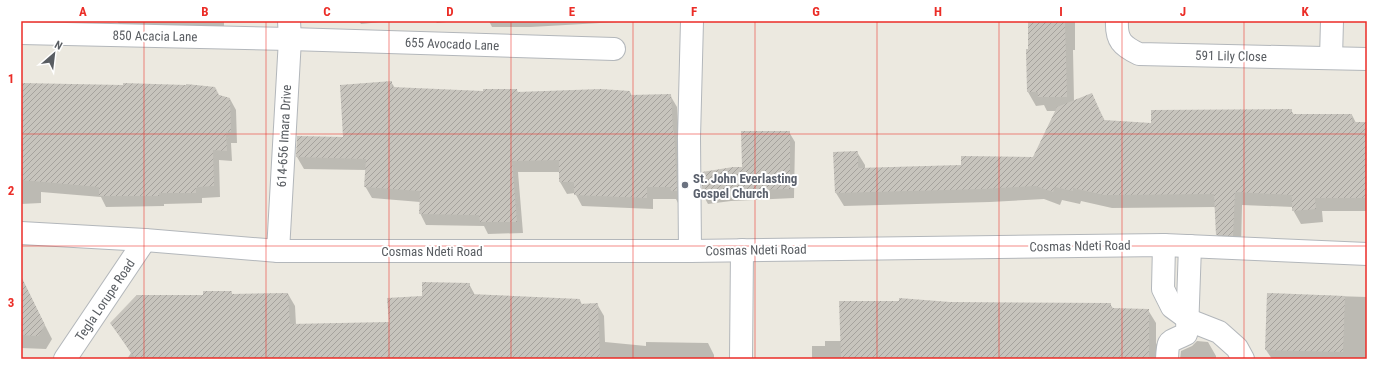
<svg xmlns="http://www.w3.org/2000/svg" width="1388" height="380" font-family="'Roboto Condensed',sans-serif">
  <defs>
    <pattern id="building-hatch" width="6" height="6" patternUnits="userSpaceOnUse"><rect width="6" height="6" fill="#c7c4bd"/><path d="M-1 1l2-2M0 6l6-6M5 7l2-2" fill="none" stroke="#a5a29d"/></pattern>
  </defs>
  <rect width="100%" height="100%" fill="#ece9e0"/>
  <g fill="#0003">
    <polygon points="117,21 224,21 224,33 124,33"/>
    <polygon points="359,21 391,21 361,24"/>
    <polygon points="435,21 456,21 437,23"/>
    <polygon points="489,21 635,21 531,27 492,27"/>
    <polygon points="1029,21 1075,21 1075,50 1073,50 1074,101 1091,94 1105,121 1152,124 1291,110 1294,115 1352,115 1356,123 1367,123 1367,211 1322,211 1323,222 1301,224 1293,210 1293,207 1242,205 1241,248 1224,248 1217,234 1216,207 1112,208 1081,201 1080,204 1062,200 1060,205 1044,199 990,202 844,206 836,193 857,152 865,165 865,169 962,166 1033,158 1056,111 1047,111 1044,105 1036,106 1028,92"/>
    <polygon points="391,82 395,88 484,92 517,90 518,93 630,92 632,96 670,95 677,107 683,203 678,203 676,199 653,199 653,209 582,206 575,193 567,194 560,182 560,172 518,172 523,233 488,234 484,226 426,225 420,213 420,202 372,198 365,186 366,170 304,169 297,157 298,137 344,138"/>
    <polygon points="21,84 219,95 230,99 236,110 237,143 231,143 232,161 219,160 220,197 202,198 202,203 164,204 164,206 106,207 101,197 41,192 41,203 21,204"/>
    <polygon points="789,132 795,142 794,198 731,201 708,204 703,195 743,168"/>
    <polygon points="469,284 475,295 580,300 582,305 597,304 604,316 605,342 646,346 646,342 708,343 714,355 714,359 127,359 131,353 111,323 204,296 231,292 233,295 288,294 295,306 296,325 390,323 423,297"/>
    <polygon points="1268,294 1367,297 1367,359 1272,359 1266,350"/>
    <polygon points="21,298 31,298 52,339 46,349 21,348"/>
    <polygon points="950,303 1110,304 1114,310 1148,310 1156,323 1156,343 1163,356 1163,359 812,359 812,346 825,346 825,341 841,341"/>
    <polygon points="1197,341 1208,342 1216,356 1216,359 1180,359 1181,351 1192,346"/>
  </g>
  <g fill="url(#building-hatch)">
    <polygon points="1028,21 1065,21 1067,97 1038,97 1038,92 1027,92 1026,49 1028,49"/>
    <polygon points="392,81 392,87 483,91 483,89 517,89 517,92 601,89 630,91 630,95 671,94 673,131 674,131 677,191 671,191 670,187 647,187 647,198 574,195 574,182 559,182 559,160 512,161 517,222 480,222 479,215 419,214 420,191 364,187 366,159 296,157 297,136 343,137 340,85"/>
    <polygon points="21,83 123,85 123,83 186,85 186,84 215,87 219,95 230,98 231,132 226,132 227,151 213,150 214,186 196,187 196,193 159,193 159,196 99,196 99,187 21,180"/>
    <polygon points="1092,93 1104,120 1151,123 1151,110 1292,109 1292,114 1352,114 1352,122 1367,122 1367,198 1315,198 1316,209 1292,211 1292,195 1235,192 1233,236 1216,235 1214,194 1104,195 1073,188 1073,191 1055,187 1053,192 1036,186 982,189 835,193 833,152 858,151 858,168 961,165 961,156 1033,157 1057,107"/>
    <polygon points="741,131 790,131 790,189 725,190 702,195 702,172 733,167 742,167"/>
    <polygon points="21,276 45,325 38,336 21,335"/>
    <polygon points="422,282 470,283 470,294 580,299 580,304 598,303 600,359 136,359 110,323 137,295 203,295 203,291 232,291 231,294 288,293 290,324 389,322 387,298 422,296"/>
    <polygon points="1267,293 1345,296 1343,352 1265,350"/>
    <polygon points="899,298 950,302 1111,303 1111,308 1149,309 1149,359 841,359 839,301 899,301"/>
  </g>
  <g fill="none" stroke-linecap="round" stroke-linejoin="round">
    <defs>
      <g id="minor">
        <path d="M 1117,21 C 1116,40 1122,46 1139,54 L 1367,59"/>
        <polyline points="21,33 290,39 614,49"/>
        <polyline points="1331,58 1332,21"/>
        <polyline points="21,233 145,240 278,251 690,251 1164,245 1367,254"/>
        <polyline points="1164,245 1163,289 1172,307 1191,321 1219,332 1237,348 1243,359"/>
        <polyline points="278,251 290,39 289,21"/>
        <polyline points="690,251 689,138 692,21"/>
        <polyline points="65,359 145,240"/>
        <polyline points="741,359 742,250"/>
        <path d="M 1167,359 C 1168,338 1168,343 1186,334 L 1187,331 L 1190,246"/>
      </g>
    </defs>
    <use href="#minor" stroke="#b3b7bb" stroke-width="24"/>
    <use href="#minor" stroke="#fff" stroke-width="22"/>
  </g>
  <path fill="none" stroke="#eb2d27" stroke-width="1" stroke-opacity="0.55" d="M 144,21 L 144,359M 266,21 L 266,359M 389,21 L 389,359M 511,21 L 511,359M 633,21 L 633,359M 755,21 L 755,359M 877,21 L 877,359M 999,21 L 999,359M 1122,21 L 1122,359M 1244,21 L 1244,359M 21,134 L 1367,134M 21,246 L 1367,246"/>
  <circle fill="#6b7280" stroke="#fff" stroke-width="1.5" cx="685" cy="185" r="4"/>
  <g text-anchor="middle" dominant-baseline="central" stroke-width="4" stroke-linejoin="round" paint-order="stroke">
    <g font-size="13" fill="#595d62" stroke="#fff">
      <text transform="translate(155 36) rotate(1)">850 Acacia Lane</text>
      <text transform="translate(452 44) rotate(2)">655 Avocado Lane</text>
      <text transform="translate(1231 56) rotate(1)">591 Lily Close</text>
      <text transform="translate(284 136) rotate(-87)">614-656 Imara Drive</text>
      <text transform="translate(1080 246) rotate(-1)">Cosmas Ndeti Road</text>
      <text transform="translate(756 250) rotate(-1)">Cosmas Ndeti Road</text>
      <text x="432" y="251">Cosmas Ndeti Road</text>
      <text transform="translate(105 300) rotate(-56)">Tegla Lorupe Road</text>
    </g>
    <g font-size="13" font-weight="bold" fill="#5b616d" stroke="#fff" text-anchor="start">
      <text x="693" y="178">St. John Everlasting<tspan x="693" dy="15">Gospel Church</tspan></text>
    </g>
  </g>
  <rect width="1388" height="380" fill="none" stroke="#ffffff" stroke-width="44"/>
  <g transform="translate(54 54) rotate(28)" stroke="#ffffff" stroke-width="3" paint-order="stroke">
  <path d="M0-3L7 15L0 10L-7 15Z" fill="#595d62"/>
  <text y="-6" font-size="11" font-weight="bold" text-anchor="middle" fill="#595d62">N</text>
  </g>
  <rect x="22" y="22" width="1344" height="336" fill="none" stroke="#eb2d27" stroke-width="1.5"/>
  <g font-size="13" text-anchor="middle" font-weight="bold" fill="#eb2d27">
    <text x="83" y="16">A</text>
    <text x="205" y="16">B</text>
    <text x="327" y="16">C</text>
    <text x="450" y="16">D</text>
    <text x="572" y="16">E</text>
    <text x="694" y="16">F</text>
    <text x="816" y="16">G</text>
    <text x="938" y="16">H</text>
    <text x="1061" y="16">I</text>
    <text x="1183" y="16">J</text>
    <text x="1305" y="16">K</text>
    <text x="11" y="83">1</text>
    <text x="11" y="195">2</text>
    <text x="11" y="307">3</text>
  </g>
</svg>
